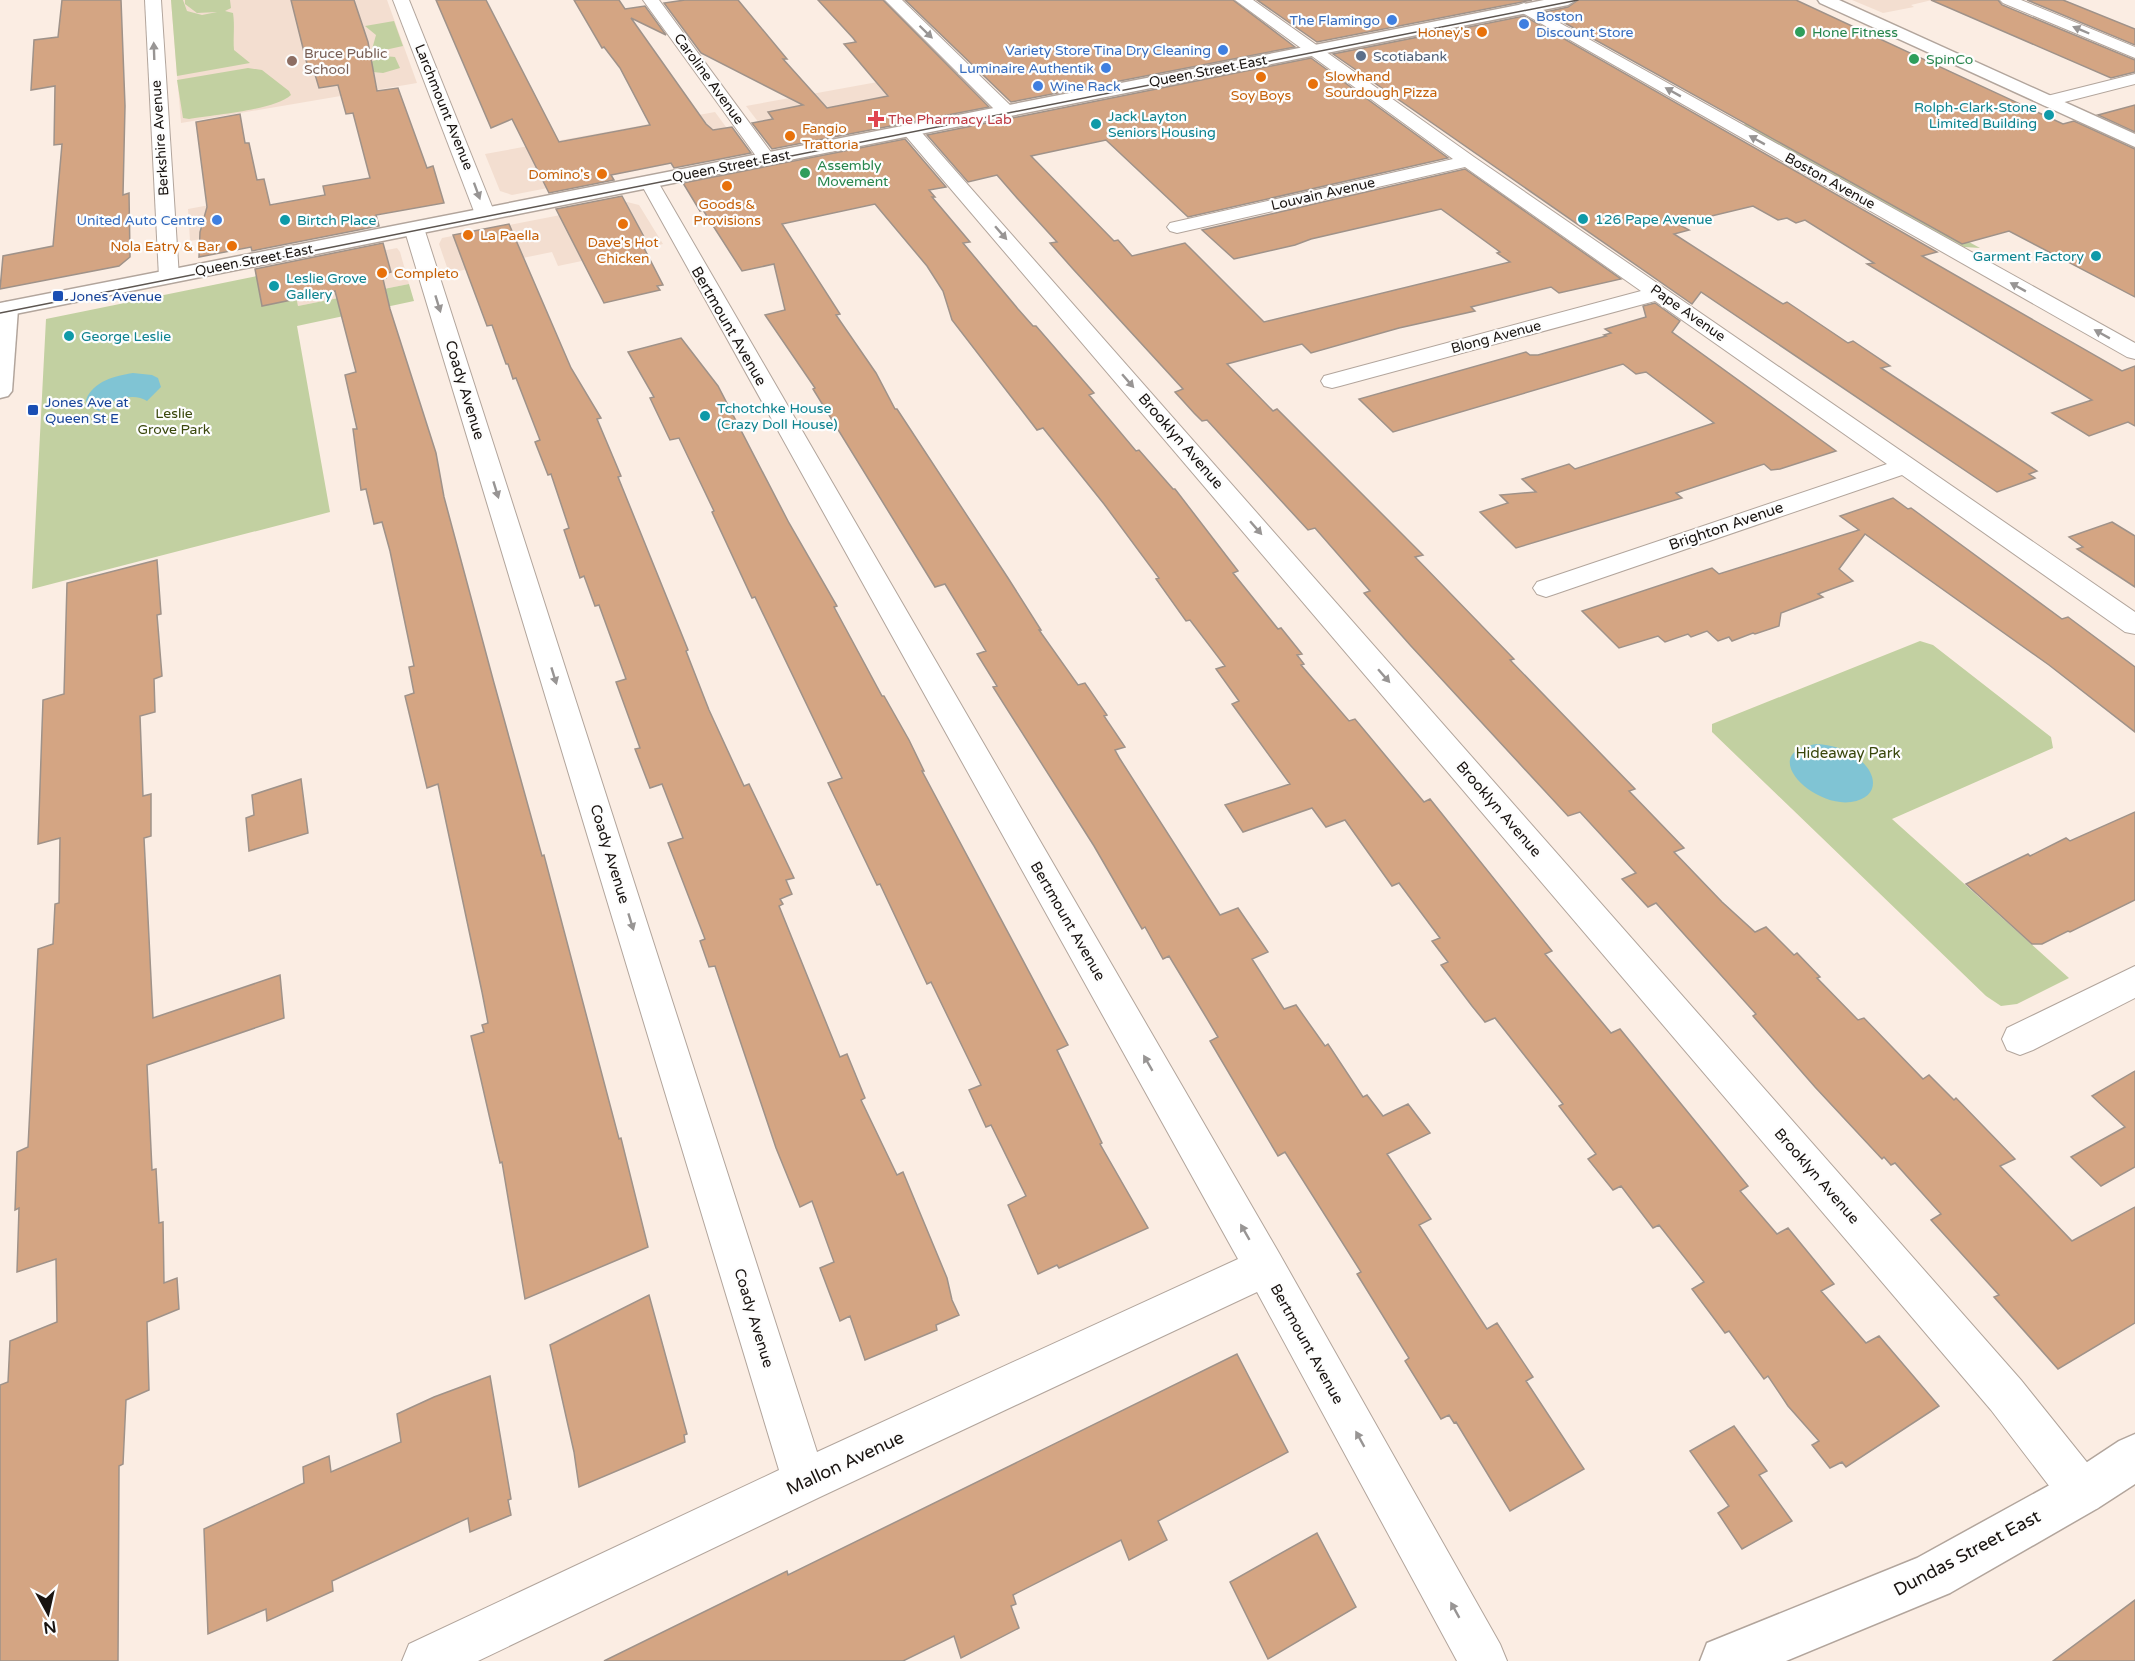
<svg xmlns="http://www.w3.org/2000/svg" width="2135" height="1661" font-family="'Varela Round',sans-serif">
  <rect width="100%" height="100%" fill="#fbede3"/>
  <g fill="#f3ded0">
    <polygon points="171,0 387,0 417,83 181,123"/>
    <polygon points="1852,0 1932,0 1911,5 1914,7 1883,13"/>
    <polygon points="949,69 981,101 772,140 746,106"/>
    <polygon points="715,112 737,142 731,152 512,195 500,191 485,154"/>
    <polygon points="242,199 222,235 190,241 188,209"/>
    <polygon points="627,202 639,205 663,244 558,266 552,252 449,273 439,244 442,238"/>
    <polygon points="397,248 400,252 409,284 298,306 291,269"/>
  </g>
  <g fill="#c2d0a1">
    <path d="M 171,0 L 183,0 L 187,11 L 202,15 L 217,12 L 197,13 L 185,4 L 185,0 L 230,0 L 231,8 L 225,11 L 233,13 C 235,26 233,37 234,50 L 250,63 L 177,76 Z"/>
    <polygon points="394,21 403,46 371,53 376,35 365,26"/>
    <polygon points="384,56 395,57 400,68 383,73 373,72 371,62"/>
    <path d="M 248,68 L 262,70 L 289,91 L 291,95 C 275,110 213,115 189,119 L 183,118 L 177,80 Z"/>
    <polygon points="1748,121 1980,248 1964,247 1744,125"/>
    <polygon points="291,269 298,306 409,284 414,301 297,326 330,512 32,589 46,319"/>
    <polygon points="1920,641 1933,645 2051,737 2053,748 1892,819 2069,978 2017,1004 2001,1006 1986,996 1712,732 1712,724"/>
  </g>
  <g fill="#80c4d4">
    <path d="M 133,373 L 152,375 L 158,378 L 161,387 L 147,401 C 133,392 111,400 99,411 L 87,404 L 86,400 C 93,381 115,376 133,373 Z"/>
    <path d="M 1817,744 C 1831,745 1844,748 1856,757 C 1877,771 1882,797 1851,802 C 1813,808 1755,752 1817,744 Z"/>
  </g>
  <g fill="#d4a583" stroke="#9f9289" stroke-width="1.5">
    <polygon points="62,0 121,0 125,106 123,195 129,193 130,257 119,266 0,289 3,256 53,246 62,144 54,145 55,86 31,90 34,40 58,37"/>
    <polygon points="291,0 354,0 368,42 377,91 398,88 427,168 433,166 444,203 376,215 379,226 252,251 251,247 199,257 200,232 207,207 196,122 240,114 245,143 249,143 257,180 264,179 270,205 325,195 323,186 370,178 353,113 346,114 338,85 319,88 314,71 309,72"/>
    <polygon points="436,0 486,0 559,142 650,125 620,68 604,47 602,48 574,0 619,0 625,9 645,6 666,35 631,18 706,124 713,130 732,127 751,153 674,168 671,163 611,175 614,180 549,193 512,119 491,128"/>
    <polygon points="685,0 738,0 787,59 783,59 827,108 888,96 844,44 856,42 853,38 818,0 883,0 989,107 772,149 752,123 773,119 768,112 803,105 701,53 664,3"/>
    <polygon points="905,0 1233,0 1295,47 1011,102"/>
    <polygon points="1257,0 1532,0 1317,42"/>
    <polygon points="1578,0 1796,0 2063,124 2074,121 2135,149 2135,297 2009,231 1962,244 1545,12 1568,7"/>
    <polygon points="1931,0 1998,0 2002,5 2135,60 2135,72 2111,78"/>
    <polygon points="2027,0 2063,0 2135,29 2135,45"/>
    <polygon points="1524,16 1937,252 1922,256 2122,371 2135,366 2135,426 2128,422 2089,436 2052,413 2092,400 1867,264 1874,263 1805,220 1796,223 1787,218 1778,220 1753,206 1678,224 1689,230 1674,234 1783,304 1787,302 1848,343 1853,341 1890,366 1881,368 2037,471 2029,474 2035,478 1997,492 1701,292 1692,304 1333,54"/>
    <polygon points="1311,58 1448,158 1188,217 1106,140 1031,156 1114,241 1118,240 1132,256 1185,243 1264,322 1510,262 1497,253 1500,252 1441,209 1311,239 1295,245 1234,259 1202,230 1465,169 1621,279 1559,293 1551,287 1471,307 1475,311 1399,328 1311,353 1302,344 1227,364 1273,411 1277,409 1423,555 1415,557 1514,659 1510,660 1635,789 1629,791 1684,848 1674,852 1722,902 1755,932 1766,927 1794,955 1797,953 1820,977 1817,978 1858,1020 1864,1018 1923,1079 1929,1075 1954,1100 1956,1098 2015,1159 2000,1166 2072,1241 2135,1207 2135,1323 2058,1369 1994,1297 1999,1295 1931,1220 1941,1214 1895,1163 1891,1165 1884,1157 1882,1159 1815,1087 1753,1016 1756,1014 1656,903 1648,907 1622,879 1636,873 1580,812 1568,816 1411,646 1364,593 1370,591 1315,528 1308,530 1207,420 1202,421 1194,413 1175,392 1183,389 1073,269 1050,243 1057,242 1017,198 997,175 968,182 927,135"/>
    <polygon points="2135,105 2135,132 2098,115"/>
    <polygon points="905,139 946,187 929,190 935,197 932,197 970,242 963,243 1018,309 1033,326 1036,326 1094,393 1089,395 1136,451 1139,450 1173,489 1175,489 1238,571 1233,573 1278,629 1281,628 1302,654 1297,655 1304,664 1301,665 1349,721 1355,719 1424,802 1430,799 1552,951 1545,954 1611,1033 1620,1029 1748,1186 1740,1191 1777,1234 1788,1228 1834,1284 1821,1291 1866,1343 1879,1336 1939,1406 1846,1467 1842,1462 1830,1468 1812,1445 1819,1441 1788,1406 1768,1376 1764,1379 1729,1331 1725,1333 1692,1289 1704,1282 1659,1225 1653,1228 1621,1186 1613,1190 1588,1159 1596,1154 1559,1106 1563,1104 1495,1018 1485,1022 1472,1006 1441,965 1448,962 1432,941 1440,938 1399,883 1392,886 1345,820 1326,827 1312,808 1243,832 1225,805 1290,784 1232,704 1239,701 1216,669 1225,666 1190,620 1186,621 1156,579 1159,578 1104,504 1043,428 1037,430 952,320 943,291 927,266 875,204 782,224 840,314 836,315 876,373 895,409 897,409 1008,578 1041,630 1039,630 1078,685 1085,683 1107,715 1104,716 1125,747 1115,750 1120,759 1220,915 1238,908 1268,952 1252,959 1284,1009 1296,1005 1325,1046 1328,1044 1363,1097 1367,1095 1383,1116 1408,1104 1430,1133 1387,1154 1431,1219 1419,1225 1487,1329 1497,1323 1533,1377 1526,1381 1584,1469 1510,1511 1456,1422 1454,1423 1449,1415 1441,1419 1405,1361 1409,1358 1357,1274 1361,1272 1285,1152 1278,1156 1210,1041 1218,1037 1203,1012 1169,956 1163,959 1145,927 1142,929 1094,846 993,687 997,686 977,654 986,651 945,584 935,587 813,389 815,388 765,315 785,310 774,264 742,271 703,210 700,211 683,183"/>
    <polygon points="622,196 649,246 644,248 663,285 657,286 660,290 604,303 556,209"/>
    <polygon points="509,224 571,368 601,418 597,419 621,476 618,477 688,650 686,651 709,710 744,786 749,784 794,878 786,880 792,894 780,899 783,904 779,906 840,1057 847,1054 865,1098 861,1100 897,1175 903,1172 947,1278 952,1300 959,1315 936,1325 937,1330 865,1360 850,1316 840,1321 820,1268 834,1262 812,1201 800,1207 776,1148 715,966 709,967 700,941 705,939 668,843 683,838 662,784 650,788 635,749 640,748 616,682 626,679 599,605 595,606 584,576 580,578 564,530 569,528 551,474 548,475 535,442 540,440 516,378 513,379 508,364 506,364 492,325 487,326 453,235"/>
    <polygon points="383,243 391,272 385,274 386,278 383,279 390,309 436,453 444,497 494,683 542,856 544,855 619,1139 621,1138 648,1247 525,1299 502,1162 500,1163 471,1036 484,1032 482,1025 488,1023 482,992 438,784 427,788 405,696 414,693 409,667 414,666 390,551 382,522 374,524 366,489 361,490 353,429 357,429 345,375 356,372 335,291 262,306 255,269"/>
    <polygon points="1655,303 1680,321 1672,332 1836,451 1780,469 1771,470 1764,464 1676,493 1682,498 1516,548 1480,512 1508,503 1500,495 1536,492 1522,479 1569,464 1575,469 1714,423 1646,372 1636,374 1623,364 1393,432 1359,399 1526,352 1530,355 1538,355 1606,336 1604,335 1611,333 1605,329 1646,317 1643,306"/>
    <polygon points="681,338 718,386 789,523 837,606 834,607 882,696 884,696 909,740 924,771 922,771 1068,1045 1057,1050 1102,1143 1100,1144 1148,1228 1059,1268 1057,1265 1038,1274 1008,1205 1026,1196 991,1125 986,1127 969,1090 981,1085 931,982 927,984 880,884 877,885 828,783 842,778 755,597 752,598 712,512 714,511 679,438 670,440 650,398 654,397 628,352"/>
    <polygon points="1893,498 1908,509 1911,508 2062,619 2068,617 2135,667 2135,732 2049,665 1865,534 1839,569 1853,581 1818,594 1823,597 1781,613 1779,626 1755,634 1753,633 1732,641 1729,637 1718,641 1707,631 1691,637 1688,634 1665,642 1658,636 1619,648 1582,611 1712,568 1719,574 1859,530 1840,516"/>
    <polygon points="2112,522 2135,536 2135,587 2077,549 2083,547 2069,537"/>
    <polygon points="157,560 161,614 157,615 162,676 154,679 155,712 140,716 143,796 151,794 151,836 144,838 153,1018 280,975 284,1018 147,1065 152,1170 156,1169 159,1223 163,1222 164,1283 177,1278 179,1309 147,1322 149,1390 126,1400 123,1464 119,1466 118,1661 0,1661 0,1385 8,1382 10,1341 57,1322 56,1259 17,1272 19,1208 15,1210 17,1152 28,1147 38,949 53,944 55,904 59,903 60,838 38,844 43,700 64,694 67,583"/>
    <polygon points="301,779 308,833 249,851 246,818 254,815 252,795"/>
    <polygon points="2135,812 2135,900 2070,932 2068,931 2042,944 2032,944 1966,884 2028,854 2030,856 2066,838 2070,841"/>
    <polygon points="2135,1071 2135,1167 2101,1186 2071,1157 2125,1127 2092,1096"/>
    <polygon points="649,1295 687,1434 684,1435 685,1442 579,1487 574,1452 550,1345"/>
    <polygon points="1237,1354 1288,1452 1158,1521 1167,1540 1129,1560 1121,1540 1013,1595 1016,1604 1011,1606 1019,1628 961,1658 954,1636 903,1661 604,1661 787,1571 788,1575"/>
    <polygon points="490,1376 511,1499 508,1500 511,1515 470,1532 468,1518 332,1581 333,1591 267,1621 266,1609 208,1634 204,1529 304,1483 303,1467 329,1456 331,1472 401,1442 397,1414 434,1397"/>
    <polygon points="1734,1426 1767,1471 1759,1475 1792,1521 1742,1549 1718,1513 1729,1506 1690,1451"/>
    <polygon points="1317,1533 1356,1607 1268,1659 1230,1582"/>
    <polygon points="2135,1600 2135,1661 2053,1661"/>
  </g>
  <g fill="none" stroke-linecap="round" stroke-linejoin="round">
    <defs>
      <g id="minor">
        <polygon points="145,0 161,0 179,277 176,281 169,283 162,281 159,277"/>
        <polygon points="393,0 409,0 495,214 492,218 478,218 475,214"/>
        <polygon points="643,0 659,0 773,155 776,159 773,163 761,163"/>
        <polygon points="885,0 902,0 1012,107 1015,111 1012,115 1000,115"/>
        <polygon points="1235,0 1253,0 1474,157 2135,612 2135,634 2125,632 1902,475 1555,594 1546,597 1537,594 1533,588 1537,582 1887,464 1655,301 1340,386 1332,388 1324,386 1321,381 1324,376 1641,291 1465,167 1177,233 1170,231 1167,227 1170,223 1453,159"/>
        <polygon points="2000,0 2021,0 2135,47 2135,58 2003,3"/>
        <polygon points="1524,3 2135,343 2135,359 2127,357 1519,11 1516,8 1519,5"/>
        <polygon points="2135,74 2135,84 2049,106 2043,105 2040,101 2043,97"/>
        <polygon points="910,125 916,126 2021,1380 2098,1476 2104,1492 2098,1508 2082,1514 2066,1508 1991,1410 904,134 901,130 904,126"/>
        <polygon points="649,176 656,178 658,182 1279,1253 1500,1644 1507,1661 1457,1661 1257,1292 820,1497 478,1661 402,1661 409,1644 779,1470 404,228 407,224 421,224 424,228 817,1452 1238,1259 640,182 642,178"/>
        <polygon points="2135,966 2135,998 2033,1050 2020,1055 2007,1050 2002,1039 2007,1028"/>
      </g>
      <g id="tertiary">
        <polygon points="7,302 15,304 18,309 12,391 8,396 0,398 0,304"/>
        <polygon points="2135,1434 2135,1484 2098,1508 1950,1593 1786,1661 1700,1661 1707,1643 1917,1558 2066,1476 2119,1441"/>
      </g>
      <g id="secondary">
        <polygon points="1544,0 1576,0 1568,5 0,317 0,303"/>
        <polygon points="1818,0 1839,0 2135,134 2135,147 1820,3"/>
      </g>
    </defs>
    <use href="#minor" stroke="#b2a59c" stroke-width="2"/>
    <use href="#tertiary" stroke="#b2a59c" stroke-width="3"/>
    <use href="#secondary" stroke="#b2a59c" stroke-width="3"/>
    <use href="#minor" fill="#fff" fill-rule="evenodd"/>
    <use href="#tertiary" fill="#fff" fill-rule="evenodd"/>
    <use href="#secondary" fill="#fff" fill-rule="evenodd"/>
    <polyline stroke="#5c5550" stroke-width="1.5" points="0,313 1578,0"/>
  </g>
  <defs><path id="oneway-solid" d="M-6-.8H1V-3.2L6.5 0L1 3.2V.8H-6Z" transform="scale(1.5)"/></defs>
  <g fill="#989594">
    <use href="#oneway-solid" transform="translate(2081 30) rotate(-157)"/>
    <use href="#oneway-solid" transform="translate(926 32) rotate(44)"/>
    <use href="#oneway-solid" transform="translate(154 51) rotate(-92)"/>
    <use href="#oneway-solid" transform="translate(1673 92) rotate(-151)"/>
    <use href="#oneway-solid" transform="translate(1757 140) rotate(-151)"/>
    <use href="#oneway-solid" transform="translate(477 191) rotate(70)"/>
    <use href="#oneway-solid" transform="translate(1001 233) rotate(49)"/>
    <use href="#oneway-solid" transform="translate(2018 287) rotate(-151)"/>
    <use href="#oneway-solid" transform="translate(438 304) rotate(73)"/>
    <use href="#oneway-solid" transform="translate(2102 334) rotate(-151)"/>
    <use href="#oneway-solid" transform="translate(1128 381) rotate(49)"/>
    <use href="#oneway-solid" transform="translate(496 490) rotate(73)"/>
    <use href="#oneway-solid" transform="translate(1256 528) rotate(49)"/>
    <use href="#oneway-solid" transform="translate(554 676) rotate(73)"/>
    <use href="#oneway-solid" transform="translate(1384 676) rotate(49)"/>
    <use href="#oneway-solid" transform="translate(631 922) rotate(73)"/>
    <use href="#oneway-solid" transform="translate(1148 1063) rotate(-120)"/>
    <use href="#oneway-solid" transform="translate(1245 1232) rotate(-120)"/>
    <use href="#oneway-solid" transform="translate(1360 1439) rotate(-119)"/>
    <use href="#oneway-solid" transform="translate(1455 1610) rotate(-119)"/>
  </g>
  <g fill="#3f7fe0" stroke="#fdfdfd" stroke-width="2">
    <circle cx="1392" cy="20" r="6"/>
    <circle cx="1524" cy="24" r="6"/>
    <circle cx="1223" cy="50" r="6"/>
    <circle cx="1106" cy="68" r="6"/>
    <circle cx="1038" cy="86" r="6"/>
    <circle cx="217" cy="220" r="6"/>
  </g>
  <g fill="#e8710a" stroke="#fdfdfd" stroke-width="2">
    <circle cx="1482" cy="32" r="6"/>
    <circle cx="1261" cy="77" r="6"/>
    <circle cx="1313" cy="84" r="6"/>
    <circle cx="790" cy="136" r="6"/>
    <circle cx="602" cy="174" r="6"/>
    <circle cx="727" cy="186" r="6"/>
    <circle cx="623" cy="224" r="6"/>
    <circle cx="468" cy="235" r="6"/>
    <circle cx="232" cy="246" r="6"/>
    <circle cx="382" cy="273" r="6"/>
  </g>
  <g fill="#2e9e5b" stroke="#fdfdfd" stroke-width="2">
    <circle cx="1800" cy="32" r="6"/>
    <circle cx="1914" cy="59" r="6"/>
    <circle cx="805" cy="173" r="6"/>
  </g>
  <circle fill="#5c6f8a" stroke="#fdfdfd" stroke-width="2" cx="1361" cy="56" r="6"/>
  <circle fill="#8d6e63" stroke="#fdfdfd" stroke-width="2" cx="292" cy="61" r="6"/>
  <g fill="#0f9aa8" stroke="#fdfdfd" stroke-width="2">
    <circle cx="2049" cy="115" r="6"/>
    <circle cx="1096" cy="124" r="6"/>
    <circle cx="1583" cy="219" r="6"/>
    <circle cx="285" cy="220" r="6"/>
    <circle cx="2096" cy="256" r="6"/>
    <circle cx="274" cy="286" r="6"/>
    <circle cx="69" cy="336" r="6"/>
    <circle cx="705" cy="416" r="6"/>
  </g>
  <path fill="#e0444e" stroke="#fdfdfd" stroke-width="2" d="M873 110h6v6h6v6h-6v6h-6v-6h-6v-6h6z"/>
  <g fill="#1a4fb4" stroke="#fdfdfd" stroke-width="2">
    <rect x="52" y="290" width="12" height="12" rx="3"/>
    <rect x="27" y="404" width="12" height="12" rx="3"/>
  </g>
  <g text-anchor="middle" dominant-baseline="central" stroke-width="4.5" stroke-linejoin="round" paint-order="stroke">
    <g font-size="14" fill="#366cbe" stroke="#fdfdfd" text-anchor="end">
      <text x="1536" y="16" text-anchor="start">Boston<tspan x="1536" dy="16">Discount Store</tspan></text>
      <text x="1380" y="20">The Flamingo</text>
      <text x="1211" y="50">Variety Store Tina Dry Cleaning</text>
      <text x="1094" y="68">Luminaire Authentik</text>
      <text x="1050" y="86" text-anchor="start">Wine Rack</text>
      <text x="205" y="220">United Auto Centre</text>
    </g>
    <g font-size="14" fill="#c56008" stroke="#fdfdfd" text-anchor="start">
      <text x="1470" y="32" text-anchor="end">Honey's</text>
      <text x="1325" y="76">Slowhand<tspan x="1325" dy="16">Sourdough Pizza</tspan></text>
      <text x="1261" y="95" text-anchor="middle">Soy Boys</text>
      <text x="802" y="128">Fangio<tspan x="802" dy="16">Trattoria</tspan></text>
      <text x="590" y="174" text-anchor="end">Domino's</text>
      <text x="727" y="204" text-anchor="middle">Goods &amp;<tspan x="727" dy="16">Provisions</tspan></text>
      <text x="480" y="235">La Paella</text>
      <text x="623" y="242" text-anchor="middle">Dave's Hot<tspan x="623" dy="16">Chicken</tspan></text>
      <text x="220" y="246" text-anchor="end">Nola Eatry &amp; Bar</text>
      <text x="394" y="273">Completo</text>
    </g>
    <g font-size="14" fill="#27864d" stroke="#fdfdfd" text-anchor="start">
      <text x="1812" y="32">Hone Fitness</text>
      <text x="1926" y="59">SpinCo</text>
      <text x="817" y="165">Assembly<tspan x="817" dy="16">Movement</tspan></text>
    </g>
    <g font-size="14" fill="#785e54" stroke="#fdfdfd" text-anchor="start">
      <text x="304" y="53">Bruce Public<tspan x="304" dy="16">School</tspan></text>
    </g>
    <g font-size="14" fill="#4e5e75" stroke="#fdfdfd" text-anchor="start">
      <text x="1373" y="56">Scotiabank</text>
    </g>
    <g font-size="14" fill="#191411" stroke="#fdfdfd">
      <text transform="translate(1208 71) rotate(-11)">Queen Street East</text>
      <text transform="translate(709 79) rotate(54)">Caroline Avenue</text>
      <text transform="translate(444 107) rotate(68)">Larchmount Avenue</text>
      <text transform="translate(160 138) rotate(-94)">Berkshire Avenue</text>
      <text transform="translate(731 166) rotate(-11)">Queen Street East</text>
      <text transform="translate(1830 181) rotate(29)">Boston Avenue</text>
      <text transform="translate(1323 194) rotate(-13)">Louvain Avenue</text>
      <text transform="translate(254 260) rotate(-11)">Queen Street East</text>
      <text transform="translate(1688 313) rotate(35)">Pape Avenue</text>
      <text transform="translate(1496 337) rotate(-15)">Blong Avenue</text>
    </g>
    <g font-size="14" fill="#0d838f" stroke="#fdfdfd" text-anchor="start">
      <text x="2037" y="107" text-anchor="end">Rolph-Clark-Stone<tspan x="2037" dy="16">Limited Building</tspan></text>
      <text x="1108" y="116">Jack Layton<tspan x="1108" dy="16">Seniors Housing</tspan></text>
      <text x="1595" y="219">126 Pape Avenue</text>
      <text x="297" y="220">Birtch Place</text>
      <text x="2084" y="256" text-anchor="end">Garment Factory</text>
      <text x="286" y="278">Leslie Grove<tspan x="286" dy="16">Gallery</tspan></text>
      <text x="81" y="336">George Leslie</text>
      <text x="717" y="408">Tchotchke House<tspan x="717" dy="16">(Crazy Doll House)</tspan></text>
    </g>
    <g font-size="14" fill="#be3a42" stroke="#fdfdfd" text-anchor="start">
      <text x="888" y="119">The Pharmacy Lab</text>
    </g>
    <g font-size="14" fill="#164399" stroke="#fdfdfd" text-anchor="start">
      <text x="70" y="296">Jones Avenue</text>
      <text x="45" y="402">Jones Ave at<tspan x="45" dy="16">Queen St E</tspan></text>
    </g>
    <g font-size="14" fill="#3a470c" stroke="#fdfdfd">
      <text x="174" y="413">Leslie<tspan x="174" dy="16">Grove Park</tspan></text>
    </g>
    <g font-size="15" fill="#191411" stroke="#fdfdfd">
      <text transform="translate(729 326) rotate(60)">Bertmount Avenue</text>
      <text transform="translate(465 390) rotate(73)">Coady Avenue</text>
      <text transform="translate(1181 441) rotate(49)">Brooklyn Avenue</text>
      <text transform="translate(1726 526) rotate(-19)">Brighton Avenue</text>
      <text transform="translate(1499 809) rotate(49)">Brooklyn Avenue</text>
      <text transform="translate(610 854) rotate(73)">Coady Avenue</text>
      <text transform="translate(1068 921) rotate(60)">Bertmount Avenue</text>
      <text transform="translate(1817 1176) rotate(49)">Brooklyn Avenue</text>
      <text transform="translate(754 1318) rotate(73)">Coady Avenue</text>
      <text transform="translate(1307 1344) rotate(61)">Bertmount Avenue</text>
    </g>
    <g font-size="15" fill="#3a470c" stroke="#fdfdfd">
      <text x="1848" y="753">Hideaway Park</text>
    </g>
    <g font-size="18" fill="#191411" stroke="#fdfdfd">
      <text transform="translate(845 1463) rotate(-25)">Mallon Avenue</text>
      <text transform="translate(1967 1553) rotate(-28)">Dundas Street East</text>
    </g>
  </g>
  <g transform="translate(48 1613) rotate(172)" stroke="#fdfdfd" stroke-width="4.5" paint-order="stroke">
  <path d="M0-4.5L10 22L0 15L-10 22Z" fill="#191411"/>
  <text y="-9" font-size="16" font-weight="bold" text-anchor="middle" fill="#191411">N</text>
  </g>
</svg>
